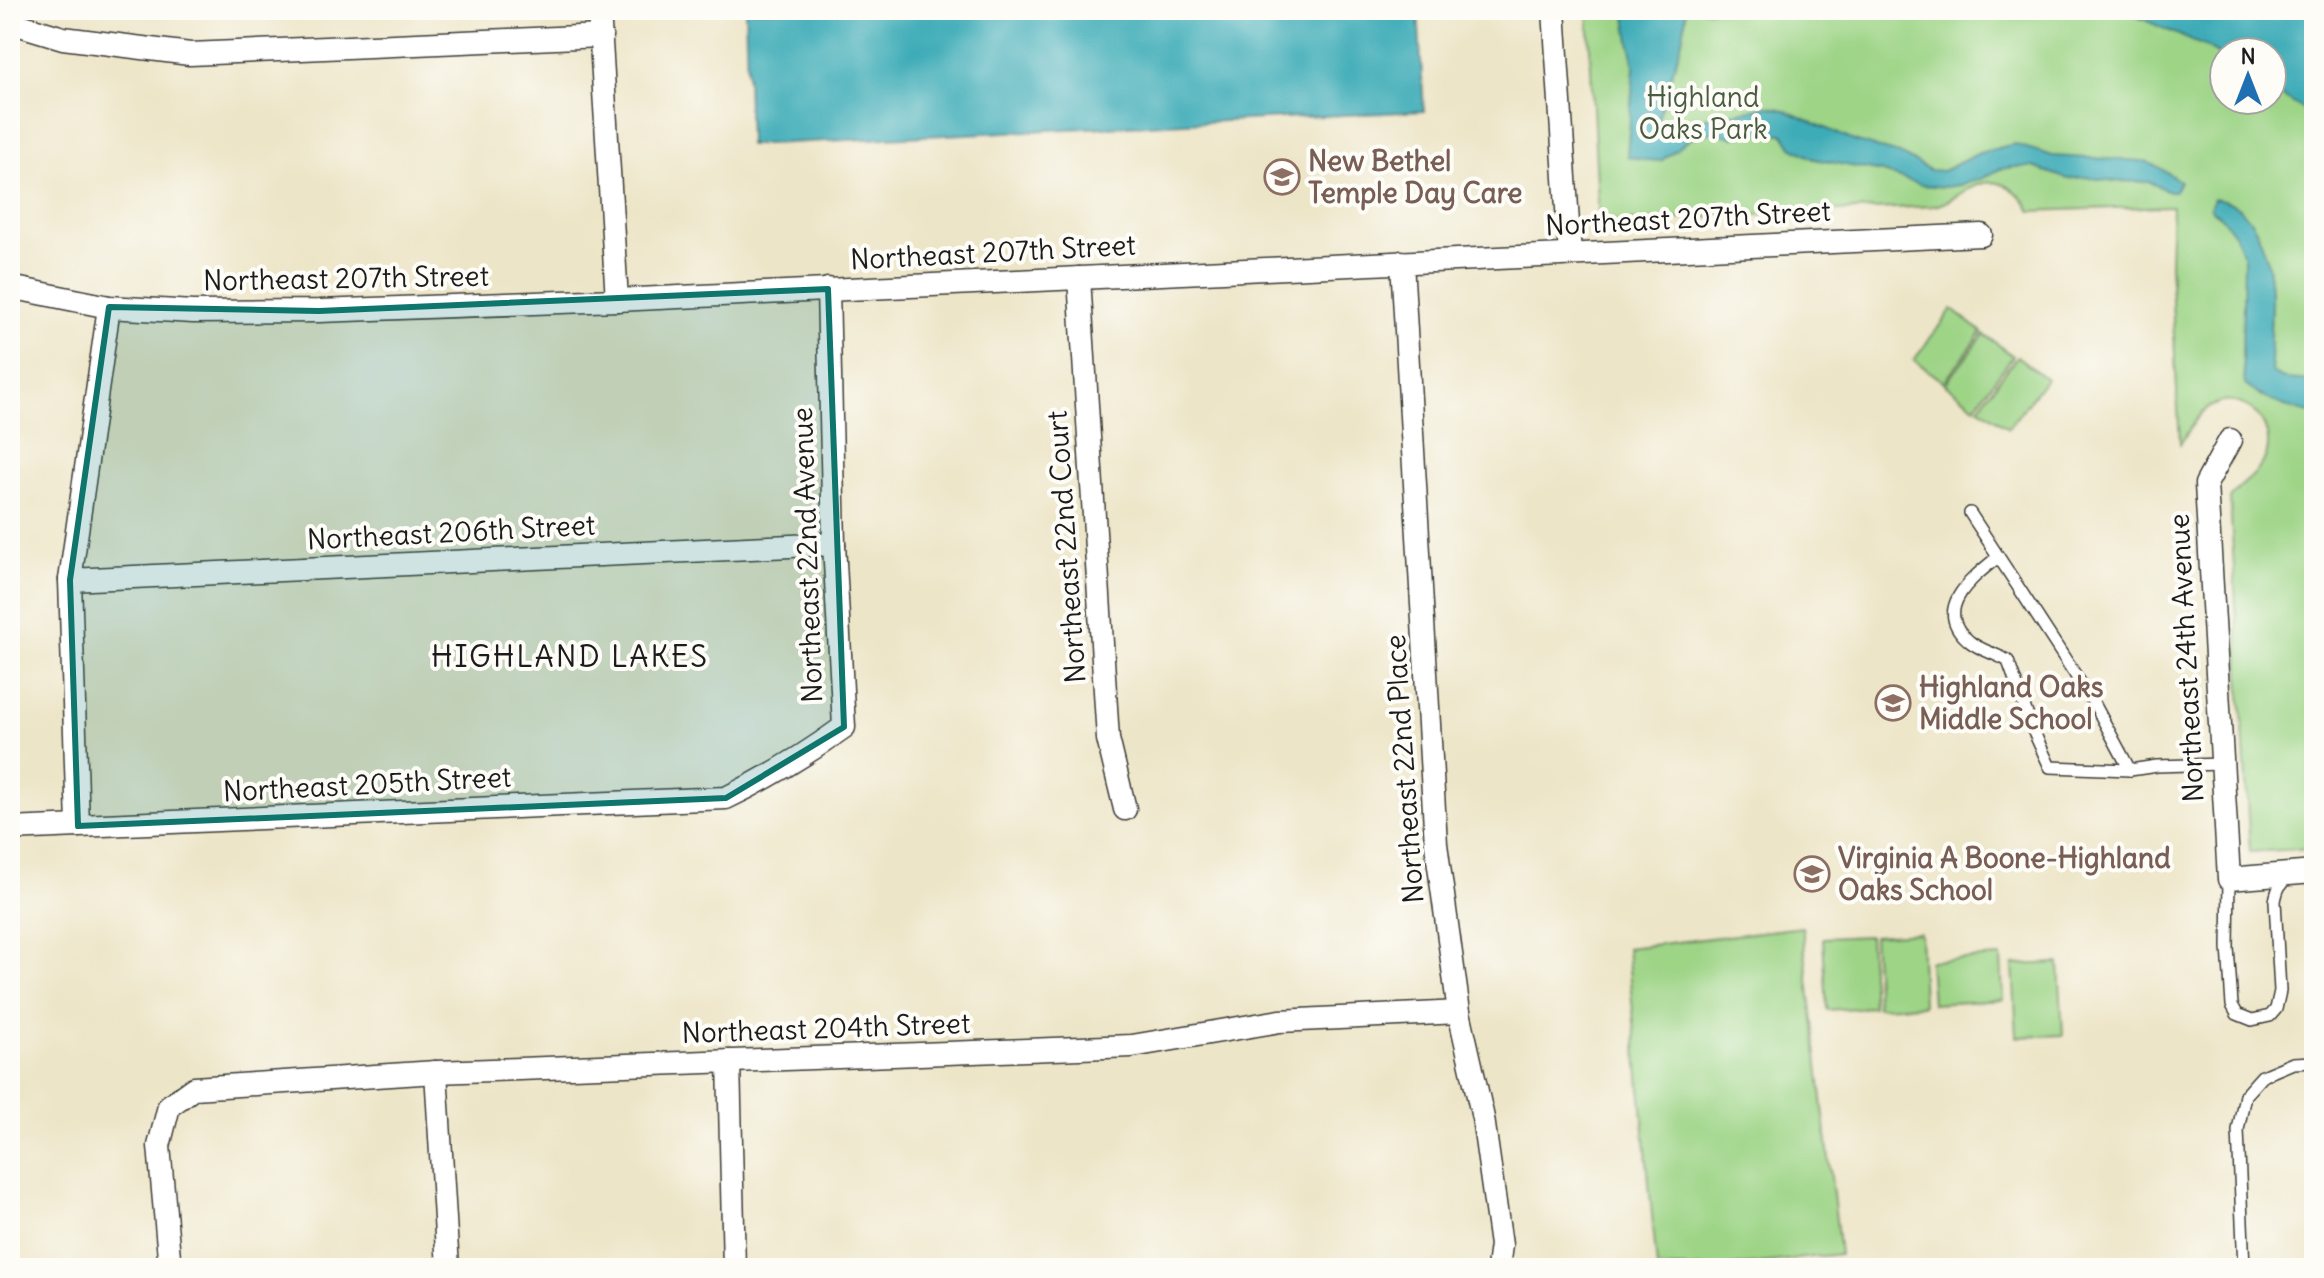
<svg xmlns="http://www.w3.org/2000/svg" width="2324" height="1278" font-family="Delius,sans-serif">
  <rect width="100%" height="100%" fill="#fdfcf7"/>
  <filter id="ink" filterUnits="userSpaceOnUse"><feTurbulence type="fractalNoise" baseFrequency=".0125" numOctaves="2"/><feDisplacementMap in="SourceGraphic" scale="16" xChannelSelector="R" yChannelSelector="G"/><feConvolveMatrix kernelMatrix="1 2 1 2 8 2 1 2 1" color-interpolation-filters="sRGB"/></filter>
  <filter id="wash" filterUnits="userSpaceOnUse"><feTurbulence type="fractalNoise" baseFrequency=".006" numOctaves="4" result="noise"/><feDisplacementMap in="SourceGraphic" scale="32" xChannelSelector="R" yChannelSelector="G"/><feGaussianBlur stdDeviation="1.8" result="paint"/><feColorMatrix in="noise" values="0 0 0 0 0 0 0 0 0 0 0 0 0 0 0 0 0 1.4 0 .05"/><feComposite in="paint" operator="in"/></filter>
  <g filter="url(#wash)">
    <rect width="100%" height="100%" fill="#ede5c7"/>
    <g fill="#9dd486" stroke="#5c7851" stroke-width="2" fill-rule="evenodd">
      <path d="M 1588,10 L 2314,10 L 2314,848 L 2250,852 L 2230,499 C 2239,483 2259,476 2266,456 C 2277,425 2244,389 2212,406 C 2196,414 2190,430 2180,444 L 2170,264 L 2172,206 L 2031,211 C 2020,191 2001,176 1977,185 C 1962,191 1951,202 1935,206 L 1599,223 ZM 2224,52 L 2272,52 L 2272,100 L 2224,100 Z"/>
      <polygon points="1952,309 1982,332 1944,382 1914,360"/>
      <polygon points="1984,334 2013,356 1975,406 1945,384"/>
      <polygon points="2017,356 2046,379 2008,428 1979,407"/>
      <polygon points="1802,927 1840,1254 1717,1268 1657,1268 1627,948"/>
      <polygon points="1920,933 1923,1005 1877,1007 1873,936"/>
      <polygon points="1869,936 1873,1007 1827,1010 1823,938"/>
      <polygon points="2001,957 2003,1000 1932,1004 1929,961"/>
      <polygon points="2059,963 2063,1035 2017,1037 2013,965"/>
    </g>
    <g fill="#3cacb7" stroke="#2c646a" stroke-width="2">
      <polygon points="745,10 1418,10 1424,111 749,145"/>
      <path d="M 1625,10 L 1686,10 C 1685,53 1661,91 1656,132 L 1674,131 L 1709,116 L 1747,111 L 1767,106 L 1785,110 L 1854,141 L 1899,154 L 1930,170 L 1943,171 L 1979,153 L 2014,144 L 2053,156 L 2142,161 L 2157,166 L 2180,181 L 2175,191 L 2169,191 L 2149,182 L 2114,181 L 2084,177 L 2068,179 L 2033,167 L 2015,167 L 2000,169 L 1981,179 L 1960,185 L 1945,187 L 1921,185 L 1882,172 L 1814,159 L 1792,147 L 1784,134 L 1749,133 L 1733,137 L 1712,132 L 1692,137 L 1661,161 L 1644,160 L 1627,156 L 1634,66 Z"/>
      <polygon points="2122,10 2314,10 2314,116 2272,90 2272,52 2224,52 2224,58 2206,47"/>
      <path d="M 2214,198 C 2257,203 2269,255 2271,292 C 2272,320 2267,347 2273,374 L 2284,379 L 2314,381 L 2314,414 C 2290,409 2264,400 2245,385 L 2242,355 L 2244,257 L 2235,235 L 2221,217 L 2210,209 Z"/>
    </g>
  </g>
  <g filter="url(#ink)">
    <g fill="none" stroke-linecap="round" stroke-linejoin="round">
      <defs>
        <g id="service">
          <polyline points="1970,513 2095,705 2130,770"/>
          <path d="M 1998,557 C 1972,578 1931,609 1969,641 C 1979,650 1997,654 2008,661 L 2032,728 L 2050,767 L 2130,770 L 2157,766 L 2221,764"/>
          <path d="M 2229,879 L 2228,947 L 2232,1005 L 2237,1014 L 2252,1020 L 2270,1016 L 2276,1009 L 2280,991 L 2275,901 C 2277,890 2280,883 2289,876"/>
          <polyline points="2244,1268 2238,1130 2245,1095 2262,1076 2293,1063 2314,1062"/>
        </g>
        <g id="minor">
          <polyline points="599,10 617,300"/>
          <polyline points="1554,10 1570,254"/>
          <polyline points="10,22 63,38 190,54 601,36"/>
          <polyline points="1402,262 1436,844 1459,1012 1483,1118 1501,1245 1498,1268"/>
          <polyline points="1079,278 1108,739 1125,809"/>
          <polyline points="10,287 109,307 193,312 319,311 617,300 1981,235"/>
          <polyline points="2230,440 2206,484 2229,879 2314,872"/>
          <polyline points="70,580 834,544"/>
          <polyline points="78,826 70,580 109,307"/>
          <path d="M 10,829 L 726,798 C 768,778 807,754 844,727 L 834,544 L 828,289"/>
          <polyline points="729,1061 734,1268"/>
          <polyline points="436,1072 448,1268"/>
          <polyline points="170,1268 159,1146 169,1106 194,1088 436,1072 1132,1046 1280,1021 1459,1012"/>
        </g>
      </defs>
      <use href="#service" stroke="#3b3a36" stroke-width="14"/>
      <use href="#minor" stroke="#3b3a36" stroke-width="25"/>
      <use href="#service" stroke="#fff" stroke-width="11"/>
      <use href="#minor" stroke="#fff" stroke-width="22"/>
    </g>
  </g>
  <path fill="#0f766e" fill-opacity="0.2" stroke="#0f766e" stroke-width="6" stroke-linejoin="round" d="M 828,289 L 844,727 L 726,798 L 78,826 L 70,580 L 109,307 L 319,311 Z"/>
  <defs>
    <symbol id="school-ring" viewBox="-11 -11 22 22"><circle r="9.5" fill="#fdfcf7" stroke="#8d6e63" stroke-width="1.5"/><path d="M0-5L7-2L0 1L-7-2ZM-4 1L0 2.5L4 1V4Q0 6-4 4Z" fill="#8d6e63"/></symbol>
  </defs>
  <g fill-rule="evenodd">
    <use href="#school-ring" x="1262" y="157" width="40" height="40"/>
    <use href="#school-ring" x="1873" y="683" width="40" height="40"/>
    <use href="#school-ring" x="1792" y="854" width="40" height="40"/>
  </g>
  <g text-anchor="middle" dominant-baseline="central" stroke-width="8" stroke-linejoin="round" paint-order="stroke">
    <g font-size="28" fill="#495c41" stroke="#fdfcf7">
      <text x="1703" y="97">Highland<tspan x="1703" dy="32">Oaks Park</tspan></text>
    </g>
    <g font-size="28" font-weight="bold" fill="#785e54" stroke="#fdfcf7" text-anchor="start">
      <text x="1308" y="161">New Bethel<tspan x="1308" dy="32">Temple Day Care</tspan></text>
      <text x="1919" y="687">Highland Oaks<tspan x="1919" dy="32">Middle School</tspan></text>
      <text x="1838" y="858">Virginia A Boone-Highland<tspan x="1838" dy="32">Oaks School</tspan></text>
    </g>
    <g font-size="28" fill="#1c1c1c" stroke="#fdfcf7">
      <text transform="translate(1688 218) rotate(-3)">Northeast 207th Street</text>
      <text transform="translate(993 252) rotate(-3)">Northeast 207th Street</text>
      <text transform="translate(346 278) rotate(-1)">Northeast 207th Street</text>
      <text transform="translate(451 532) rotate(-3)">Northeast 206th Street</text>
      <text transform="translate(1066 547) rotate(-94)">Northeast 22nd Court</text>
      <text transform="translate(807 555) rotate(-92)">Northeast 22nd Avenue</text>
      <text transform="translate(2186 658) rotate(-93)">Northeast 24th Avenue</text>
      <text transform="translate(1404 769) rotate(-94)">Northeast 22nd Place</text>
      <text transform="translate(367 784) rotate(-3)">Northeast 205th Street</text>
      <text transform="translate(826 1028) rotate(-2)">Northeast 204th Street</text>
    </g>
    <g font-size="30" letter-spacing="2" fill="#1c1c1c" stroke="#fdfcf7">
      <text x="570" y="656">HIGHLAND LAKES</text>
    </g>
  </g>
  <rect width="2324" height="1278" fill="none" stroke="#fdfcf7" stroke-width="40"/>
  <g transform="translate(2248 76)"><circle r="38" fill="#fdfcf7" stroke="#a3a29f" stroke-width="2"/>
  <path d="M0-6L14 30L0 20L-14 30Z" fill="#1f6fb2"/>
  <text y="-12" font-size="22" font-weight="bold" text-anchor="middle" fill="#1c1c1c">N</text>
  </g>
</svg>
